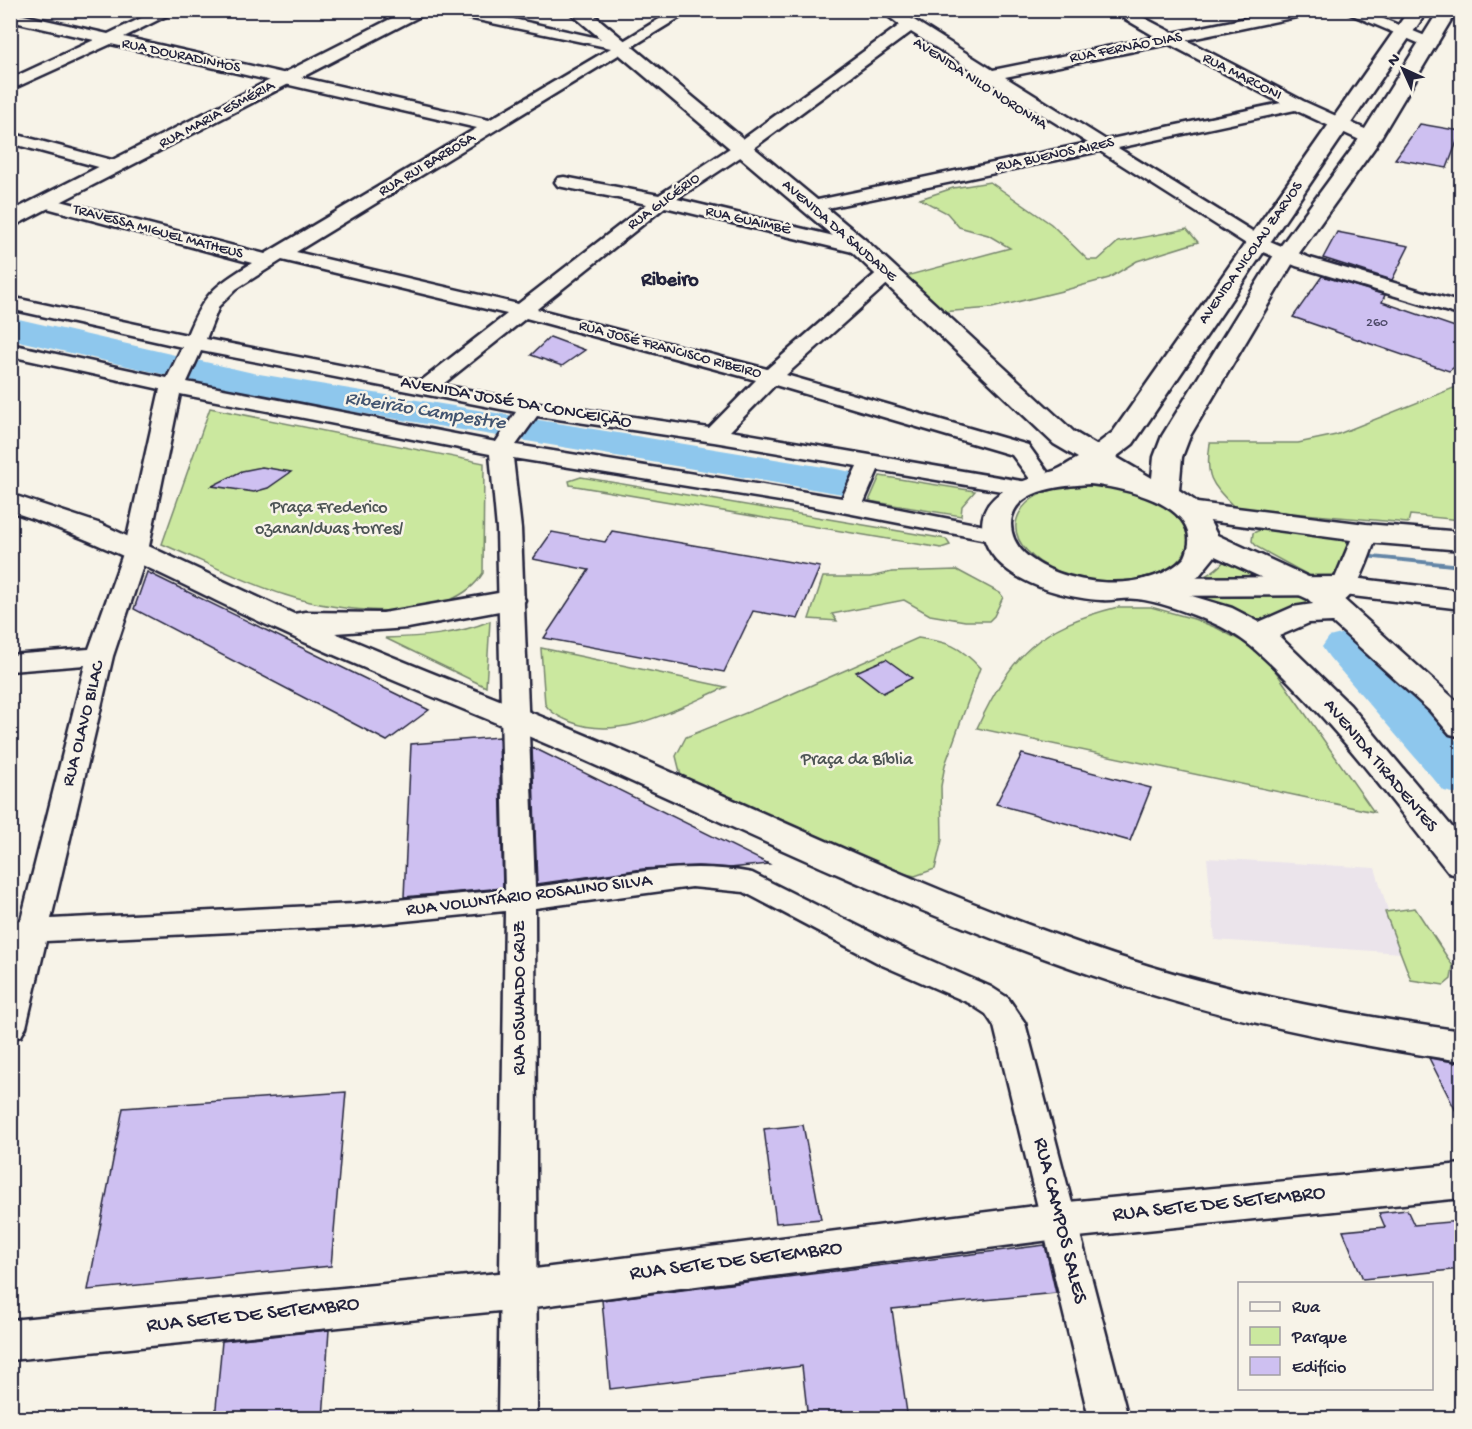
<svg xmlns="http://www.w3.org/2000/svg" width="1472" height="1429" font-family="'Gochi Hand',sans-serif">
  <rect width="100%" height="100%" fill="#f7f3e8"/>
  <filter id="ink" filterUnits="userSpaceOnUse"><feTurbulence type="fractalNoise" baseFrequency=".0167" numOctaves="2"/><feDisplacementMap in="SourceGraphic" scale="12" xChannelSelector="R" yChannelSelector="G"/><feConvolveMatrix kernelMatrix="1 2 1 2 8 2 1 2 1" color-interpolation-filters="sRGB"/></filter>
  <g filter="url(#ink)">
    <polygon fill="#ebe4eb" points="1207,858 1375,868 1401,953 1215,940"/>
    <g fill="#cbe89f" stroke="#76856d" stroke-width="1.5">
      <polygon points="990,182 1051,224 1088,260 1098,260 1118,242 1187,229 1198,242 1137,261 1109,278 1062,291 992,308 941,312 902,277 1010,248 988,235 959,227 947,213 920,199 953,188"/>
      <path d="M 1461,385 L 1461,520 L 1410,515 L 1408,523 L 1235,508 C 1211,483 1205,478 1210,443 L 1298,443 L 1336,435 Z"/>
      <path d="M 210,408 L 484,463 L 483,573 C 450,627 336,612 285,595 C 243,582 203,561 162,544 Z"/>
      <polygon points="880,476 975,491 962,506 961,516 869,501"/>
      <polygon points="581,477 946,539 950,545 941,548 570,485 569,481"/>
      <path d="M 1106,486 C 1140,492 1182,503 1189,541 C 1184,562 1167,572 1146,577 C 1107,587 1048,580 1022,545 C 1017,538 1014,528 1017,519 C 1028,485 1078,485 1106,486 Z"/>
      <polygon points="1269,526 1348,533 1344,581 1319,581 1257,547 1252,541 1253,533"/>
      <path d="M 1228,556 L 1266,580 L 1188,584 C 1204,577 1219,570 1228,556 Z"/>
      <polygon points="957,570 1000,593 1003,597 994,616 989,621 965,621 930,615 904,600 832,614 837,621 809,619 823,577 870,577 892,572"/>
      <polygon points="1298,594 1309,596 1315,607 1258,626 1196,597"/>
      <path d="M 1118,607 L 1151,607 L 1194,619 L 1217,628 L 1262,652 L 1374,812 L 977,728 C 1012,654 1038,627 1118,607 Z"/>
      <path d="M 490,621 L 486,687 L 385,638 C 420,637 457,635 490,621 Z"/>
      <path d="M 918,638 C 948,642 959,645 980,668 L 945,765 L 941,786 L 942,840 L 935,869 L 915,876 L 892,871 L 681,776 L 676,756 L 686,737 L 778,700 Z"/>
      <path d="M 541,649 L 541,648 L 726,687 C 679,707 623,742 571,722 C 561,718 550,713 545,704 Z"/>
      <polygon points="1415,908 1453,966 1451,979 1444,985 1411,980 1385,912"/>
    </g>
    <g fill="none" stroke-linecap="round" stroke-linejoin="round">
      <polygon fill="#6385a6" fill-rule="evenodd" points="1362,554 1462,564 1462,568 1365,558 1361,556"/>
      <g fill="#8ec7ed" fill-rule="evenodd">
        <polygon points="10,317 253,373 842,470 856,473 862,482 856,491 842,494 253,395 10,339"/>
        <polygon points="1345,633 1361,637 1462,747 1462,795 1444,791 1329,657 1322,647 1329,637"/>
      </g>
    </g>
    <g fill="#cec0f1" stroke="#22223b" stroke-width="1.5">
      <polygon points="1420,124 1461,131 1447,168 1395,159"/>
      <polygon points="1337,232 1409,246 1392,280 1323,258"/>
      <polygon points="1322,276 1385,295 1382,302 1461,329 1461,362 1449,371 1293,317"/>
      <polygon points="550,337 585,350 562,366 531,355"/>
      <polygon points="262,467 291,472 268,488 254,492 212,486 242,471"/>
      <polygon points="612,531 820,567 798,619 753,611 724,672 544,638 589,570 533,559 552,532 605,542"/>
      <polygon points="147,572 429,710 387,741 134,609"/>
      <polygon points="886,659 912,678 883,693 856,672"/>
      <polygon points="499,737 503,888 404,897 411,744"/>
      <polygon points="532,747 769,864 730,868 698,866 643,869 537,884"/>
      <polygon points="1022,754 1151,788 1130,841 996,804"/>
      <polygon points="1429,1058 1461,1063 1461,1121"/>
      <polygon points="346,1092 331,1266 88,1290 123,1108"/>
      <polygon points="803,1125 821,1219 776,1223 764,1129"/>
      <polygon points="1407,1210 1414,1225 1461,1221 1461,1269 1363,1279 1343,1231 1385,1227 1379,1213"/>
      <polygon points="1045,1245 1056,1293 892,1309 907,1413 854,1419 808,1419 802,1366 610,1389 602,1300"/>
      <polygon points="329,1330 323,1419 215,1419 222,1341"/>
    </g>
    <g fill="none" stroke-linecap="round" stroke-linejoin="round">
      <defs>
        <g id="minor">
          <path d="M 158,10 L 178,10 L 124,37 L 489,120 L 611,48 L 449,14 L 442,10 L 473,10 L 620,43 L 674,10 L 692,10 L 296,252 L 518,304 L 647,204 L 558,186 L 555,182 L 558,178 L 564,177 L 659,195 L 736,144 L 900,25 L 880,10 L 898,10 L 993,70 L 1156,37 L 1110,10 L 1129,10 L 1173,33 L 1286,10 L 1318,10 L 1311,14 L 1186,40 L 1303,101 L 1376,134 L 1379,138 L 1376,142 L 1364,142 L 1295,110 L 1118,148 L 1265,239 L 1310,258 L 1462,303 L 1462,316 L 1296,266 L 1251,247 L 1100,151 L 813,211 L 807,210 L 804,206 L 813,201 L 1088,143 L 988,81 L 976,80 L 974,77 L 977,73 L 911,32 L 748,152 L 677,199 L 868,244 L 871,248 L 868,252 L 861,254 L 665,207 L 537,309 L 767,369 L 881,269 L 895,269 L 898,273 L 895,277 L 786,375 L 1028,445 L 1054,481 L 1051,486 L 1035,486 L 1033,493 L 1025,495 L 878,470 L 864,502 L 1005,530 L 1009,535 L 1005,540 L 997,542 L 811,506 L 513,458 L 521,529 L 535,887 C 605,878 681,859 752,873 L 904,949 L 991,987 L 1008,998 L 1025,1023 L 1128,1418 L 1089,1418 L 994,1026 L 986,1014 L 969,1003 L 882,965 L 744,892 L 692,887 L 535,908 L 537,1418 L 498,1418 L 505,911 L 354,926 L 46,941 L 26,1027 L 21,1036 L 10,1039 L 10,961 L 15,943 L 10,943 L 10,921 L 21,920 L 85,665 L 10,671 L 10,655 L 89,649 L 124,551 L 160,389 L 10,356 L 10,344 L 167,378 L 182,347 L 10,309 L 10,297 L 187,335 C 204,294 214,286 252,263 L 43,207 L 40,203 L 49,198 L 265,254 L 477,128 L 111,44 L 10,90 L 10,79 L 94,40 L 10,21 L 10,12 L 108,34 ZM 1169,44 L 1281,103 L 1106,140 L 1005,77 ZM 282,260 L 507,314 L 421,381 L 206,339 L 219,306 L 236,289 ZM 526,318 L 756,380 L 709,428 L 532,402 L 442,385 ZM 201,351 L 516,412 L 496,442 L 187,382 ZM 775,385 L 1012,455 L 1033,483 L 730,431 ZM 180,394 L 490,454 L 497,529 L 505,890 L 354,904 L 51,919 L 113,656 L 148,551 ZM 537,416 L 714,442 L 857,466 L 842,498 L 516,445 Z"/>
          <polygon points="1341,10 1362,10 1435,40 1438,43 1430,48 1425,46"/>
          <polygon points="10,133 123,163 126,167 117,172 10,143"/>
          <path d="M 1366,526 L 1374,528 L 1378,533 C 1368,557 1355,615 1320,606 L 1316,601 L 1333,583 L 1354,533 L 1358,528 Z"/>
        </g>
        <g id="tertiary">
          <path d="M 10,494 L 101,524 L 294,614 L 305,612 L 383,613 L 510,591 L 521,594 L 525,600 L 521,606 L 510,609 L 408,628 L 335,633 C 431,674 529,710 625,752 C 798,827 969,911 1149,966 C 1251,997 1356,1016 1462,1031 L 1462,1061 C 1345,1044 1230,1021 1118,984 C 942,926 775,846 606,770 C 511,727 413,690 318,648 C 215,604 118,546 10,511 Z"/>
          <polygon points="1189,502 1366,524 1462,532 1462,550 1366,542 1179,517 1175,511 1179,505"/>
          <polygon points="1344,577 1462,591 1462,609 1344,595 1148,596 1137,593 1133,587 1137,581 1148,578"/>
          <polygon points="1462,1164 1462,1198 1058,1239 519,1309 10,1360 10,1320 519,1271 1058,1203"/>
        </g>
        <g id="secondary">
          <polygon points="408,10 432,10 10,228 10,212"/>
          <path d="M 567,10 L 588,10 L 869,243 L 1074,432 L 1096,445 L 1113,432 L 1409,10 L 1428,10 L 1133,444 L 1116,457 L 1152,478 L 1154,457 L 1162,436 L 1274,255 L 1355,145 L 1439,10 L 1457,10 L 1375,147 L 1297,256 L 1190,436 L 1182,457 L 1179,490 L 1194,500 L 1205,512 L 1217,535 L 1330,587 L 1462,706 L 1462,737 L 1450,734 L 1430,711 L 1332,622 L 1309,623 L 1279,636 L 1350,705 L 1462,839 L 1462,876 L 1449,873 C 1397,808 1348,741 1289,682 C 1264,657 1244,636 1211,622 C 1192,614 1158,601 1137,599 C 1126,597 1113,601 1101,600 C 1062,598 991,579 983,533 C 975,492 1026,480 1054,471 C 1062,468 1070,462 1078,458 L 1054,444 L 853,253 ZM 1090,484 C 1123,488 1209,505 1185,557 C 1150,596 1060,587 1024,553 C 1016,545 1011,535 1011,524 C 1012,488 1064,486 1090,484 ZM 1215,556 L 1308,599 L 1313,604 L 1293,607 L 1259,622 L 1232,608 L 1172,590 L 1198,577 Z"/>
        </g>
      </defs>
      <use href="#minor" stroke="#22223b" stroke-width="5"/>
      <use href="#tertiary" stroke="#22223b" stroke-width="5"/>
      <use href="#secondary" stroke="#22223b" stroke-width="5"/>
      <use href="#minor" fill="#f7f3e8" fill-rule="evenodd"/>
      <use href="#tertiary" fill="#f7f3e8" fill-rule="evenodd"/>
      <use href="#secondary" fill="#f7f3e8" fill-rule="evenodd"/>
    </g>
  </g>
  <g text-anchor="middle" dominant-baseline="central" stroke-width="5" stroke-linejoin="round" paint-order="stroke">
    <g font-size="14" fill="#4d4a68">
      <text x="1377" y="323">260</text>
    </g>
    <g font-size="15" fill="#22223b" stroke="#f7f3e8">
      <text transform="translate(1126 48) rotate(-11)">RUA FERNÃO DIAS</text>
      <text transform="translate(181 56) rotate(12)">RUA DOURADINHOS</text>
      <text transform="translate(1242 77) rotate(27)">RUA MARCONI</text>
      <text transform="translate(980 84) rotate(33)">AVENIDA NILO NORONHA</text>
      <text transform="translate(217 115) rotate(-28)">RUA MARIA ESMÉRIA</text>
      <text transform="translate(1055 155) rotate(-12)">RUA BUENOS AIRES</text>
      <text transform="translate(427 165) rotate(-31)">RUA RUI BARBOSA</text>
      <text transform="translate(664 202) rotate(-36)">RUA GLICÉRIO</text>
      <text transform="translate(748 221) rotate(13)">RUA GUAIMBÊ</text>
      <text transform="translate(839 231) rotate(41)">AVENIDA DA SAUDADE</text>
      <text transform="translate(158 232) rotate(15)">TRAVESSA MIGUEL MATHEUS</text>
      <text transform="translate(1251 253) rotate(-55)">AVENIDA NICOLAU ZARVOS</text>
      <text transform="translate(670 350) rotate(15)">RUA JOSÉ FRANCISCO RIBEIRO</text>
    </g>
    <g font-size="18" fill="#22223b" stroke="#f7f3e8">
      <text transform="translate(516 403) rotate(10)">AVENIDA JOSÉ DA CONCEIÇÃO</text>
      <text transform="translate(84 724) rotate(-76)">RUA OLAVO BILAC</text>
      <text transform="translate(1380 766) rotate(50)">AVENIDA TIRADENTES</text>
      <text transform="translate(529 896) rotate(-7)">RUA VOLUNTÁRIO ROSALINO SILVA</text>
      <text transform="translate(520 998) rotate(-90)">RUA OSWALDO CRUZ</text>
    </g>
    <g font-size="18" fill="#4c5454" stroke="#f7f3e8">
      <text x="329" y="508">Praça Frederico<tspan x="329" dy="21">ozanan/duas torres/</tspan></text>
      <text x="857" y="760">Praça da Bíblia</text>
    </g>
    <g font-size="20" font-weight="bold" fill="#22223b" stroke="#f7f3e8">
      <text x="670" y="281">Ribeiro</text>
    </g>
    <g font-size="20" font-style="italic" fill="#425470" stroke="#f7f3e8">
      <text transform="translate(425 412) rotate(9)">Ribeirão Campestre</text>
    </g>
    <g font-size="21" fill="#22223b" stroke="#f7f3e8">
      <text transform="translate(1219 1205) rotate(-6)">RUA SETE DE SETEMBRO</text>
      <text transform="translate(1059 1221) rotate(76)">RUA CAMPOS SALES</text>
      <text transform="translate(736 1262) rotate(-7)">RUA SETE DE SETEMBRO</text>
      <text transform="translate(253 1316) rotate(-6)">RUA SETE DE SETEMBRO</text>
    </g>
  </g>
  <rect width="1472" height="1429" fill="none" stroke="#f7f3e8" stroke-width="36"/>
  <rect x="18" y="18" width="1436" height="1393" fill="none" stroke="#22223b" stroke-width="2" filter="url(#ink)"/>
  <rect x="1238" y="1282" width="195" height="108" fill="#f7f3e8" stroke="#a29fa3" stroke-width="1.5"/>
  <rect x="1250" y="1302" width="30" height="9" fill="#f7f3e8" stroke="#a29fa3" stroke-width="1.5"/>
  <text x="1292" y="1312" font-size="18" fill="#22223b">Rua</text>
  <rect x="1250" y="1327" width="30" height="18" fill="#cbe89f" stroke="#a29fa3" stroke-width="1.5"/>
  <text x="1292" y="1342" font-size="18" fill="#22223b">Parque</text>
  <rect x="1250" y="1357" width="30" height="18" fill="#cec0f1" stroke="#a29fa3" stroke-width="1.5"/>
  <text x="1292" y="1372" font-size="18" fill="#22223b">Edifício</text>
  <g transform="translate(1403 69) rotate(315)" stroke="#f7f3e8" stroke-width="4.5" paint-order="stroke">
  <path d="M0-4.5L10 22L0 15L-10 22Z" fill="#22223b"/>
  <text y="-9" font-size="16" font-weight="bold" text-anchor="middle" fill="#22223b">N</text>
  </g>
</svg>
